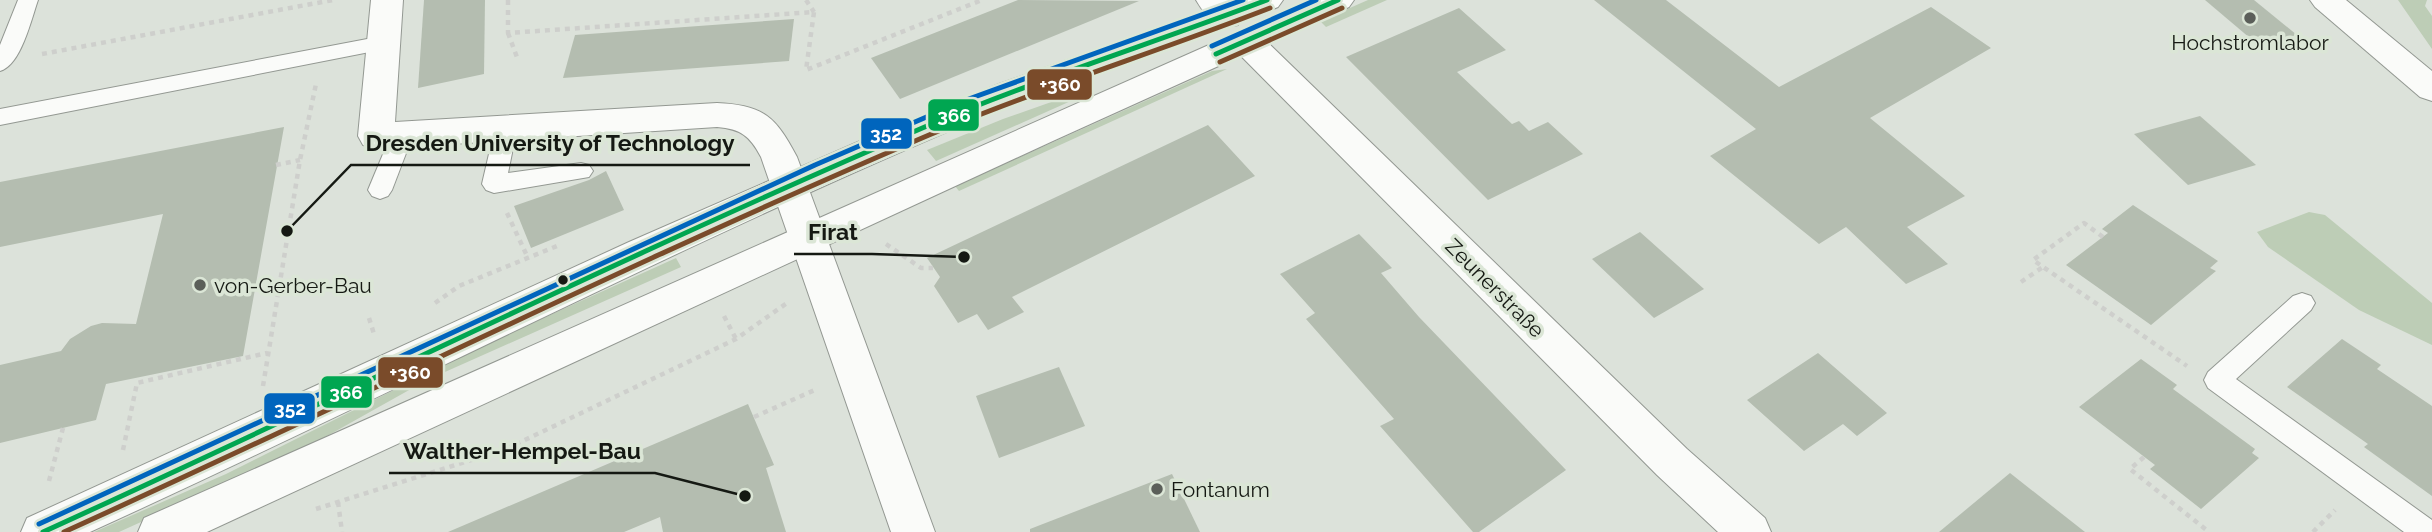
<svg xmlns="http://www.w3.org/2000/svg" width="2432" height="532" font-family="Raleway,sans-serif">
  <rect width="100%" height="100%" fill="#dce2da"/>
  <g fill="#bdcdb6">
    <polygon points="1368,0 1387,0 1326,27 1320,21"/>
    <polygon points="2398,0 2427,0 2425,6 2432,16 2432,49"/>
    <polygon points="1227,69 959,191 955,186 1212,71"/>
    <polygon points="1088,89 1091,92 936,161 927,150 1003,119"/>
    <polygon points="2309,212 2325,215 2432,303 2432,345 2359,310 2268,247 2257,232"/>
    <polygon points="676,258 681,267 427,380 311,445 119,532 94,532 226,474 488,343"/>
  </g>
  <g fill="#b4bdb0">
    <polygon points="424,0 485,0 484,74 418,88"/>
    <polygon points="1018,0 1139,1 900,99 871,58"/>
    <polygon points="1594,0 1666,0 1779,87 1931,7 1991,48 1870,118 1965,196 1907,227 1948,264 1906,284 1846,227 1819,244 1710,156 1756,129"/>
    <polygon points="2205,0 2254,0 2297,35 2257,44"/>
    <polygon points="1459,8 1506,50 1457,72 1512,124 1519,121 1529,131 1548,122 1583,154 1488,200 1346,57"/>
    <polygon points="794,19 789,61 563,78 575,35"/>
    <polygon points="2200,116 2256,165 2188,185 2134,134"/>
    <polygon points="1208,125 1255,176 1012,297 1024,312 988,330 977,314 958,323 934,286 940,277 927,258"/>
    <polygon points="284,127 243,356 106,384 96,420 0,443 0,365 61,351 70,339 91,326 102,323 136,324 163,214 0,247 0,182"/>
    <polygon points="606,171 624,210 531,248 514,206 589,180"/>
    <polygon points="2133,205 2218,261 2210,268 2216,271 2151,325 2066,265 2108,233 2102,229"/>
    <polygon points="1640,232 1704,289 1654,318 1592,259"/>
    <polygon points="1359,234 1392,268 1381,273 1419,317 1566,470 1479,532 1473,532 1380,426 1394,419 1306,319 1315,313 1280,274"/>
    <polygon points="2342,339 2381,365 2377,369 2432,406 2432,496 2364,447 2368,444 2287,387"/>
    <polygon points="1818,353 1887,413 1857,436 1843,424 1804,451 1747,400"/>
    <polygon points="2141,359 2177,385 2173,389 2255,449 2252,453 2259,458 2201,509 2150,469 2155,465 2079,407"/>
    <polygon points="1059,367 1085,426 999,458 976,396"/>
    <polygon points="748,404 774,465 766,468 786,532 663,532 660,517 624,532 448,532"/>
    <polygon points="2010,473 2085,532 1939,532"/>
    <polygon points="1172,474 1200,532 1030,532 1030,529"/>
  </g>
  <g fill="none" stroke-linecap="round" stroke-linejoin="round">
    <defs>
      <g id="service">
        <path d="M 18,0 L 38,0 C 31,20 21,65 0,71 L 0,45 Z"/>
        <polygon points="383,36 390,38 394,43 390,48 0,125 0,109"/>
        <polygon points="506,120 514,122 517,128 508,173 581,163 589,165 593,171 589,177 494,193 486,190 482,184 495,128 498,122"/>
        <polygon points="402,127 410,129 413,135 392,190 388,196 380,199 372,196 368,190 391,135 394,129"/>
        <polygon points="2302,293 2311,296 2315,303 2311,310 2236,379 2432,520 2432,532 2404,532 2208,388 2204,380 2208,372 2293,296"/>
      </g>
      <g id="minor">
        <path d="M 371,0 L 403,0 L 395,122 L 717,103 C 764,105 776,117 797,157 L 935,532 L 891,532 L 761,157 C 750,136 741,129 717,127 L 376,149 L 363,145 L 358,136 Z"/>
        <path d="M 1196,0 L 1230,0 L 1242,17 L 1238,25 C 1216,31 1207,18 1196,0 Z"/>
        <polygon points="1246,30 1258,33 1687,449 1765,518 1771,532 1718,532 1657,475 1234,49 1229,41 1234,33"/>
      </g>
      <polygon id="tertiary" points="2310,0 2346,0 2432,71 2432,101 2420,97 2315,7"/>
      <g id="primary">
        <path d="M 1237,0 L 1283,0 L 1278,7 C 1167,52 1052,86 942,134 C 654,258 376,402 90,532 L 21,532 L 27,518 L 629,242 L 867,138 L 999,84 Z"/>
        <polygon points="1310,0 1354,0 1349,7 1055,140 207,532 138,532 144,518"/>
      </g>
    </defs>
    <use href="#service" stroke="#939892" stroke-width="2"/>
    <use href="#minor" stroke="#939892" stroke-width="2"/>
    <use href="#tertiary" stroke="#939892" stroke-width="2"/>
    <use href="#primary" stroke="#939892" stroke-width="2"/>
    <g stroke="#cecfcc" stroke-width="4.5" stroke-dasharray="5 5" stroke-linecap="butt">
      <polyline points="508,0 508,33 814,12 806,70 982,0"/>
      <polyline points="806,0 814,12"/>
      <polyline points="508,33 518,60"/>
      <polyline points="42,54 333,0"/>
      <polyline points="276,165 300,160"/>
      <polyline points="507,213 528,258"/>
      <polyline points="2103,237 2084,223 2033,260 2187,366"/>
      <polyline points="886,244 921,268 933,268"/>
      <polyline points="2021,282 2043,267"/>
      <polyline points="435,303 459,286 557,246"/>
      <polyline points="724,316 736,339"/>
      <polyline points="369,318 374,334"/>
      <polyline points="263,386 300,160 316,84"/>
      <polyline points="754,417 817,389"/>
      <polyline points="123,450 137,383 267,353"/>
      <polyline points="2144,457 2130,469 2209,532"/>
      <polyline points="49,481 63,428"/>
      <polyline points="338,502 342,532"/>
      <polyline points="316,509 506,449 736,339 787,303"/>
      <polyline points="2313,532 2335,510"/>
    </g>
    <use href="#service" fill="#fafbf9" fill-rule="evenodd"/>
    <use href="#minor" fill="#fafbf9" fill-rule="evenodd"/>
    <use href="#tertiary" fill="#fafbf9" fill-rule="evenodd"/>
    <use href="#primary" fill="#fafbf9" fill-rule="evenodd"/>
    <defs>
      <g id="bus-1">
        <polyline points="1216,54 1338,0"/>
        <path d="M 43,532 C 338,398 629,253 927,126 C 1038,79 1154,43 1267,0"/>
      </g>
      <g id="bus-2">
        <polyline points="1220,62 1342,8"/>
        <path d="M 64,532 C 353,401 637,259 929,135 C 1041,88 1157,52 1270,8"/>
      </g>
      <g id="bus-3">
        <polyline points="1212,46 1316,0"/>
        <polyline points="39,524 815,165 966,100 1243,0"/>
      </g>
    </defs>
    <use href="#bus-1" stroke="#dbe6d6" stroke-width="10"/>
    <use href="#bus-2" stroke="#dbe6d6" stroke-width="10"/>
    <use href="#bus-3" stroke="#dbe6d6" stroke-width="10"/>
    <use href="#bus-1" stroke="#00a651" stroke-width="5"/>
    <use href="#bus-2" stroke="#7a4b2a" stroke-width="5"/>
    <use href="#bus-3" stroke="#0065bd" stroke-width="5"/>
  </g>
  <g fill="#5b5f59" stroke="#dbe6d6" stroke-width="2.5">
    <circle cx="2250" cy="18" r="7"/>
    <circle cx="200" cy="285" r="7"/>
    <circle cx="1157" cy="489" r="7"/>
  </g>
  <circle fill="#151913" stroke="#dbe6d6" stroke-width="2.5" cx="563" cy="280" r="6"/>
  <g text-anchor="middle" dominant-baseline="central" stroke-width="7" stroke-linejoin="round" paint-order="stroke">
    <g font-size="21" fill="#151913" stroke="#dbe6d6" text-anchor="start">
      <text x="2250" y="42" text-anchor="middle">Hochstromlabor</text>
      <text x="214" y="285">von-Gerber-Bau</text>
      <text x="1171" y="489">Fontanum</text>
    </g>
    <g font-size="21" fill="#151913" stroke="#dbe6d6">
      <text transform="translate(1495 288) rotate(45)">Zeunerstraße</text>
    </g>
  </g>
  <path fill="none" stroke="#151913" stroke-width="2.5" d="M287 231L351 165H750M964 257L872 254H794M745 496L655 473H389"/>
  <g fill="#151913" stroke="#dbe6d6" stroke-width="2.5">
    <circle cx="287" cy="231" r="7"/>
    <circle cx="964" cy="257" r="7"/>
    <circle cx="745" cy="496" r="7"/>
  </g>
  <g font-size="23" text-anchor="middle" font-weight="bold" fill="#151913" stroke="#dbe6d6" stroke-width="7" stroke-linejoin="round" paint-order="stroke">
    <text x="550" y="151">Dresden University of Technology</text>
    <text x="833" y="240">Firat</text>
    <text x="522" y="459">Walther-Hempel-Bau</text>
  </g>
  <g stroke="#dbe6d6" stroke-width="2.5">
    <rect x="1026" y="68" width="67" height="33" rx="7" fill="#7a4b2a"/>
    <rect x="927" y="98" width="53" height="34" rx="7" fill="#00a651"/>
    <rect x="860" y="117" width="53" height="33" rx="7" fill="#0065bd"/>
    <rect x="377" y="356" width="67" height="33" rx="7" fill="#7a4b2a"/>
    <rect x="320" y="375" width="53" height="34" rx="7" fill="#00a651"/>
    <rect x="263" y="392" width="53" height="33" rx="7" fill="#0065bd"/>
  </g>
  <g font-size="19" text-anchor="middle" font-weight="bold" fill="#fff">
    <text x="1060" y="91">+360</text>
    <text x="954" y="122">366</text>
    <text x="886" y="140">352</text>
    <text x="410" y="379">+360</text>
    <text x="346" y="399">366</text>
    <text x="290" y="415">352</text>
  </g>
</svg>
